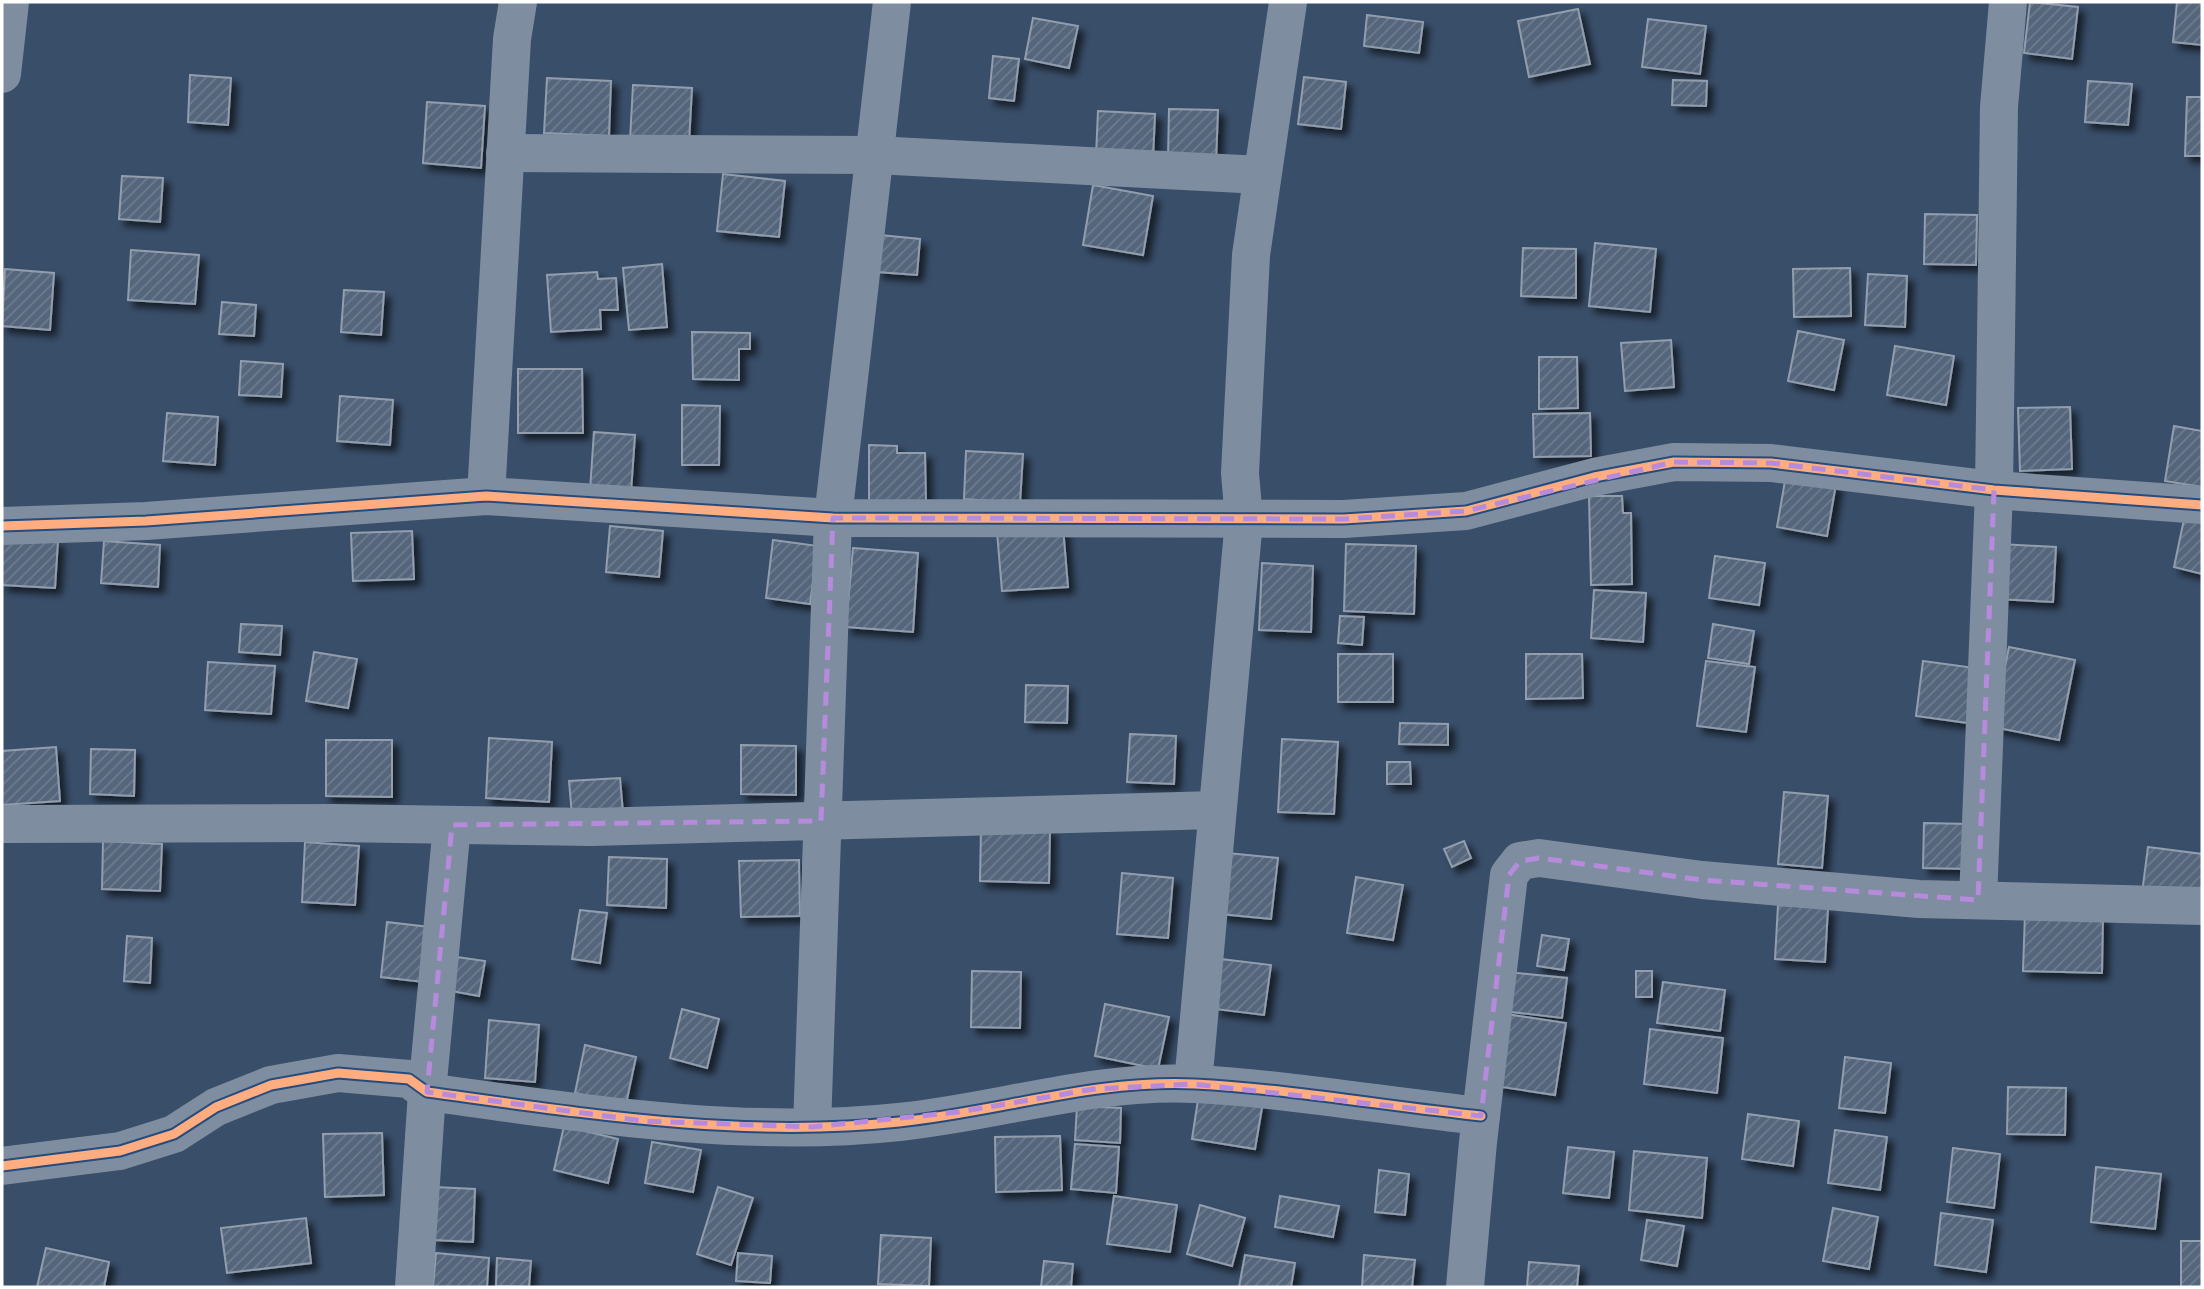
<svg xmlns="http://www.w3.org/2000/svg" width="2204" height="1289" font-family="Rubik,sans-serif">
  <defs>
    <pattern id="building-hatch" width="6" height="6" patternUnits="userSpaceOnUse" patternTransform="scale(1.75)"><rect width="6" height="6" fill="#54657b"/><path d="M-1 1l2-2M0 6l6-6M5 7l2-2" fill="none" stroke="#6e7c8f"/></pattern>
    <filter id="shadow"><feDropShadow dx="6" dy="6" stdDeviation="3.5" flood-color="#0009"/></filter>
  </defs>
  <rect width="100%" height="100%" fill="#394e69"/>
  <g fill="url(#building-hatch)" stroke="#929eae" stroke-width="2" filter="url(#shadow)">
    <polygon points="2030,2 2078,7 2072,59 2024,53"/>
    <polygon points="2177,2 2202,2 2202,45 2173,42"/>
    <polygon points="1578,9 1590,64 1529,77 1518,21"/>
    <polygon points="1367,15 1423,22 1419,53 1364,46"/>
    <polygon points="1033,18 1078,26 1069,68 1025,59"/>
    <polygon points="1648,19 1706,26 1700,74 1642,67"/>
    <polygon points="993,56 1019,59 1014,101 989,98"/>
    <polygon points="190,75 231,78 228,125 188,122"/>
    <polygon points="1304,77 1346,82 1341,129 1298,124"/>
    <polygon points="547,78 611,81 609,136 544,133"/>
    <polygon points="1673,80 1707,81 1706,106 1672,105"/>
    <polygon points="2088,81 2132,84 2128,125 2085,122"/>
    <polygon points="633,85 692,88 689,143 630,140"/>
    <polygon points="2187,97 2202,97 2202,156 2185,156"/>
    <polygon points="427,102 485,106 481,168 423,163"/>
    <polygon points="1169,109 1218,110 1216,162 1168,161"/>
    <polygon points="1098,111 1155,114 1153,159 1096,156"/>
    <polygon points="723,174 785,181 779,237 717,231"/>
    <polygon points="122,176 163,178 160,222 119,219"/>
    <polygon points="1093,185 1153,196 1143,255 1083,245"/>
    <polygon points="1925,214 1977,215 1976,265 1924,264"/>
    <polygon points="880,235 920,239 917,275 877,272"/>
    <polygon points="1595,243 1656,249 1650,312 1589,306"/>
    <polygon points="1523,248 1576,249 1576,298 1521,296"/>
    <polygon points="131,250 199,255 195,304 128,300"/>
    <polygon points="662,264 667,327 629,330 623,268"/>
    <polygon points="1850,268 1851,316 1794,317 1793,269"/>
    <polygon points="5,269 54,273 50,330 2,326"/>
    <polygon points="597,272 598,279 616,278 618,310 600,310 601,329 551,332 547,275"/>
    <polygon points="1868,274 1907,276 1905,327 1865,325"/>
    <polygon points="344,290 384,292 381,335 341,332"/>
    <polygon points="222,302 256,305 254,336 219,334"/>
    <polygon points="1798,331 1844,340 1834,390 1788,381"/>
    <polygon points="692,332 750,333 750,349 739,349 739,380 693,379"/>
    <polygon points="1671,340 1674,387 1625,391 1621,343"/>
    <polygon points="1895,346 1954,356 1946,405 1887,395"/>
    <polygon points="1539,357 1577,357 1578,408 1539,409"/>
    <polygon points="241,361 283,364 281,397 239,395"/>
    <polygon points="518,369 582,369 583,433 518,433"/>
    <polygon points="340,396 393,400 390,445 337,441"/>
    <polygon points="682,405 720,406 719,465 682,465"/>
    <polygon points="2070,407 2072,469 2020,471 2018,408"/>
    <polygon points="167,413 218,417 215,465 163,461"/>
    <polygon points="1590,413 1591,456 1534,457 1533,414"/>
    <polygon points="2174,426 2202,431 2202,487 2165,481"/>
    <polygon points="594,432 635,435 631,492 590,490"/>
    <polygon points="869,445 897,446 897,453 925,453 926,501 869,501"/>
    <polygon points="966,451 1023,454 1020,503 964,499"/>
    <polygon points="1786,475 1836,484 1827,536 1777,527"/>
    <polygon points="1589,496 1622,496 1623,513 1631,513 1632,584 1591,585"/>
    <polygon points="2187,505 2202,508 2202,574 2174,567"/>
    <polygon points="610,526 663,531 659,577 606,572"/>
    <polygon points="1063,527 1068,587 1002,591 997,532"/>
    <polygon points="412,531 414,579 353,581 351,533"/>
    <polygon points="2,536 58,541 55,588 2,585"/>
    <polygon points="773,540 818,546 810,604 766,598"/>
    <polygon points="104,541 160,545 158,587 101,583"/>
    <polygon points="1346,544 1416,546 1414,614 1344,611"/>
    <polygon points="2000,544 2056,547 2053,602 1997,599"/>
    <polygon points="853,548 918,553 913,632 846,627"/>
    <polygon points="1715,556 1765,563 1759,605 1709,598"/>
    <polygon points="1262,563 1313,566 1311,632 1259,630"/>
    <polygon points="1594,590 1646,593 1643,642 1591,638"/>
    <polygon points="1340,616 1364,617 1362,645 1338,643"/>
    <polygon points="241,624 282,626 280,655 239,652"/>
    <polygon points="1713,624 1754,631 1749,664 1708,658"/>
    <polygon points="2009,647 2075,660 2059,740 1993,727"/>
    <polygon points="314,652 357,659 348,708 306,701"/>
    <rect x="1338" y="654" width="55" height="48"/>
    <polygon points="1526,654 1582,654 1583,698 1526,699"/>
    <polygon points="1706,661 1755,667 1746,732 1697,726"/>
    <polygon points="1923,661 1975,668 1968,723 1916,716"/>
    <polygon points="208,662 275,666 271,714 205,710"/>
    <polygon points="1026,685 1068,686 1067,723 1025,722"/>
    <polygon points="1400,723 1448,724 1448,745 1399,744"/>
    <polygon points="1130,734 1176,736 1174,784 1127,782"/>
    <polygon points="489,738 552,742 549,802 486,798"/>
    <polygon points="1282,739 1338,742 1334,814 1278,812"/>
    <polygon points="326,740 392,740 392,797 326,796"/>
    <polygon points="741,745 796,746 796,795 741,794"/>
    <polygon points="56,747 60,801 2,805 2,751"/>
    <polygon points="91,749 135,750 134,796 90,794"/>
    <polygon points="1387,762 1410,762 1411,784 1387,784"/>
    <polygon points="620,778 623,813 572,816 569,781"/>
    <polygon points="1784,792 1828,796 1822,868 1778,864"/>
    <polygon points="1924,823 1970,824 1969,869 1923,868"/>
    <polygon points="981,828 1050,829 1049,883 980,881"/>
    <polygon points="103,841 162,844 160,891 102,889"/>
    <polygon points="1464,841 1471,858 1452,867 1444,849"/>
    <polygon points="305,842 359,846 355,905 302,902"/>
    <polygon points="2148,847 2202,854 2202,900 2142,893"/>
    <polygon points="1227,853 1278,858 1271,919 1220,914"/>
    <polygon points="609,857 667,859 666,908 607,905"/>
    <polygon points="799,860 800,916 741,917 739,861"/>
    <polygon points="1122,873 1173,878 1168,938 1117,934"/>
    <polygon points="1356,877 1403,885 1393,940 1347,933"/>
    <polygon points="1778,905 1828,908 1825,962 1775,959"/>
    <polygon points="580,910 607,913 600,963 572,959"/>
    <polygon points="2025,913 2103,916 2102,973 2023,971"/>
    <polygon points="387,922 429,927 423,982 381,977"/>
    <polygon points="1542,935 1569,939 1564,970 1537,966"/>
    <polygon points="127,936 152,938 150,983 124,981"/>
    <polygon points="457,957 485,961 479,996 451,991"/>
    <polygon points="1221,959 1271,965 1264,1015 1215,1009"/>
    <polygon points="972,971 1021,972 1020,1028 971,1027"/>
    <rect x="1636" y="971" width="16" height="26"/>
    <polygon points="1507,972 1567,978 1562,1018 1503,1011"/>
    <polygon points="1663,982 1725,990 1720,1031 1657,1023"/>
    <polygon points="1105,1004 1169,1017 1158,1069 1095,1056"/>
    <polygon points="682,1009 719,1019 707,1068 670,1058"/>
    <polygon points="1506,1014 1566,1023 1555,1095 1495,1086"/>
    <polygon points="489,1020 539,1025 535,1082 485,1078"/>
    <polygon points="1650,1029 1723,1038 1717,1093 1644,1084"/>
    <polygon points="585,1045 636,1057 626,1104 575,1093"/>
    <polygon points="1845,1057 1891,1063 1885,1113 1839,1108"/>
    <polygon points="2008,1087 2066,1088 2065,1135 2007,1134"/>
    <polygon points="1199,1093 1263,1102 1255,1149 1192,1139"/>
    <polygon points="1077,1106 1121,1108 1120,1143 1075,1140"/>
    <polygon points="1748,1114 1799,1121 1793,1166 1742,1159"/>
    <polygon points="564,1126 618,1139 608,1183 554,1170"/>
    <polygon points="1835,1130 1887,1137 1880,1190 1828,1183"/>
    <polygon points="382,1133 384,1195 325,1197 323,1134"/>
    <polygon points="1060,1136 1062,1190 996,1192 995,1137"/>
    <polygon points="652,1142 701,1150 693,1192 645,1183"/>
    <polygon points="1075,1144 1119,1147 1116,1193 1071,1189"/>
    <polygon points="1568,1147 1614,1152 1609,1198 1563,1193"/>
    <polygon points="1953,1148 2000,1154 1994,1208 1947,1202"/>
    <polygon points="1634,1151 1707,1158 1702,1218 1629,1210"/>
    <polygon points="2096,1167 2161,1174 2155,1229 2091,1222"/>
    <polygon points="1379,1170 1409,1174 1405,1215 1375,1212"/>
    <polygon points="435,1187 475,1189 473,1242 433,1240"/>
    <polygon points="718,1187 753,1198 731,1265 697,1254"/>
    <polygon points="1114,1196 1177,1205 1170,1252 1107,1244"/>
    <polygon points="1280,1196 1339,1206 1333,1237 1275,1227"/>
    <polygon points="1200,1205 1245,1218 1232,1266 1187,1254"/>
    <polygon points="1833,1208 1878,1217 1869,1269 1823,1261"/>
    <polygon points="1941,1213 1993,1220 1986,1272 1935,1265"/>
    <polygon points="306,1218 311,1263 227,1273 221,1228"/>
    <polygon points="1647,1220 1684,1226 1677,1266 1641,1260"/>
    <polygon points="881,1235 931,1238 929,1286 878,1284"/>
    <rect x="2181" y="1241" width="21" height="46"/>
    <polygon points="46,1248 109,1262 104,1287 37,1287"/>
    <polygon points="436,1253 489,1258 487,1287 433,1287"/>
    <polygon points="738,1253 772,1256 770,1283 736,1281"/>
    <polygon points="1245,1255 1295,1263 1291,1287 1239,1287"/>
    <polygon points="1364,1255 1415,1260 1412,1287 1362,1287"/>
    <polygon points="497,1258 531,1261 529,1287 496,1286"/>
    <polygon points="1044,1261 1073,1264 1071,1287 1041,1287"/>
    <polygon points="1529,1262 1579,1266 1577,1287 1527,1287"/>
  </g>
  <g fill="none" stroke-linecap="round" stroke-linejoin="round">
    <g stroke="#7e8ea0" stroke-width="38">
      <polyline points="2,74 10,2"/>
      <polyline points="505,153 875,155 1261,175"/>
      <polyline points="486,496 512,39 518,2"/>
      <polyline points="2,526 146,521 486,496 833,518 1344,519 1466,511 1594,477 1674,462 1771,463 1994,490 2202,505"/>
      <polyline points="2,824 335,823 592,827 1216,810"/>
      <polyline points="1978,900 1994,490 1999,107 2008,2"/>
      <polyline points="1193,1084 1244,520 1240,473 1251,255 1288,2"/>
      <polyline points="812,1127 833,518 892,2"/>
      <path d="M 2,1166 L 120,1151 L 174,1134 L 216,1107 L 271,1085 L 338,1073 L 409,1079 L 427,1092 C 582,1113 741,1139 899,1122 C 998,1112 1094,1079 1195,1084 C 1290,1089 1386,1106 1481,1116"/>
      <polyline points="414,1287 427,1092 452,825"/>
      <polyline points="1465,1287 1478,1142 1509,875 1520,861 1539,858 1702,880 1919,899 2202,906"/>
    </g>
    <defs>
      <g id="cycleway">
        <polyline points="2,526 146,521 486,496 833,518 1344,519 1466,511 1594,477 1674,462 1771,463 1994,490 2202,505"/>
        <path d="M 2,1166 L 120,1151 L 174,1134 L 216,1107 L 271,1085 L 338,1073 L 409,1079 L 427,1092 C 582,1113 741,1139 899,1122 C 998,1112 1094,1079 1195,1084 C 1290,1089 1386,1106 1481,1116"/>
      </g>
    </defs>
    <use href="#cycleway" stroke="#254c7d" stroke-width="13"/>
    <use href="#cycleway" stroke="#ffac80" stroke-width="9"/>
  </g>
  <path fill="none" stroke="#b68bdc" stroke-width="5" stroke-dasharray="14 9" stroke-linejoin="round" d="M 1674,462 L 1771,463 L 1994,490 L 1978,900 L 1702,880 L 1539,858 L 1520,861 L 1509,875 L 1481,1116 L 1193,1084 L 1094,1089 L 959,1112 L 812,1127 L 643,1121 L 427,1092 L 452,825 L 821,821 L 833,518 L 1344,519 L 1466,511 Z"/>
  <rect width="2204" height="1289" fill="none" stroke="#ffffff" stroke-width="7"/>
</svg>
